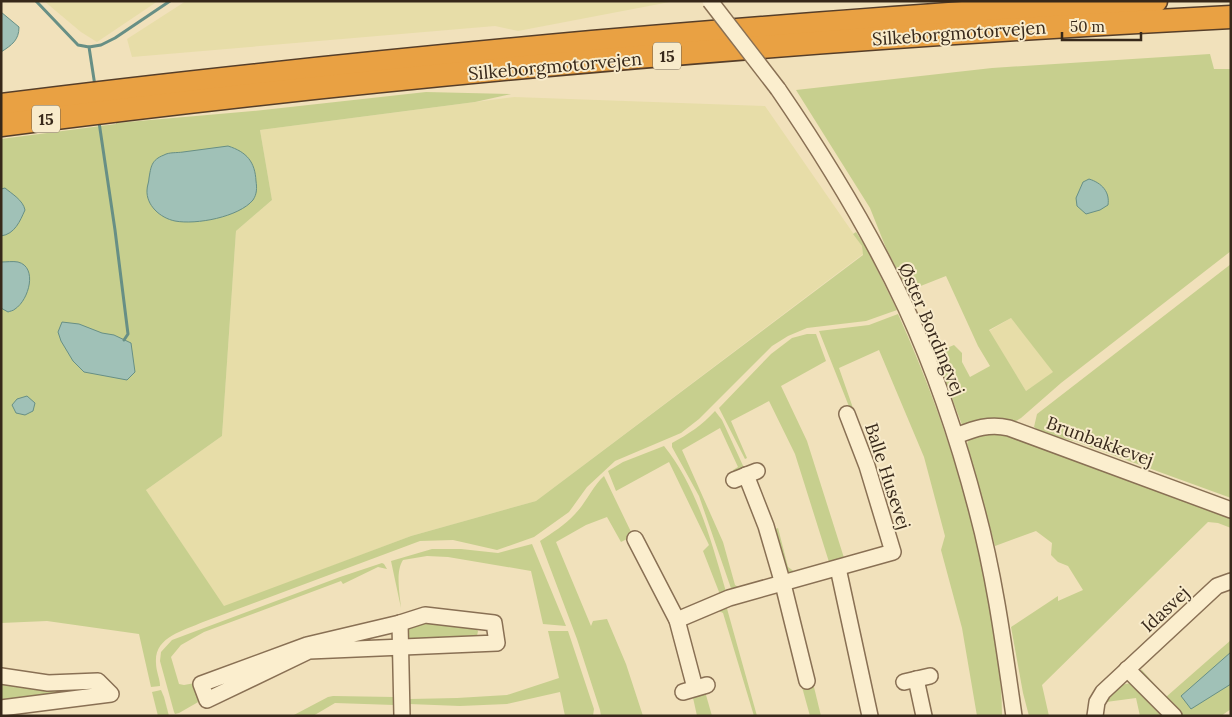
<svg xmlns="http://www.w3.org/2000/svg" width="1232" height="717" font-family="Lora,serif">
  <rect width="100%" height="100%" fill="#f1e1bb"/>
  <g fill="#e7dda8">
    <polygon points="44,1 158,1 97,42 81,32"/>
    <polygon points="186,1 675,1 518,31 495,26 132,57 127,39"/>
    <polygon points="514,97 765,106 862,246 863,254 536,501 411,536 224,607 146,490 222,436 236,231 272,200 260,130"/>
    <polygon points="1011,318 1054,372 1026,391 989,331"/>
  </g>
  <g fill="#c7cf8e" fill-rule="evenodd">
    <path d="M 1210,54 L 1214,69 L 1231,69 L 1231,251 L 1061,383 L 1021,418 L 1011,424 L 969,426 L 962,425 L 935,353 L 954,345 L 962,353 L 962,362 L 970,377 L 990,366 L 978,346 L 946,276 L 908,291 L 886,248 L 870,208 L 796,90 L 992,68 ZM 1011,318 L 1053,372 L 1026,391 L 989,330 Z"/>
    <path d="M 426,92 L 511,94 L 475,102 L 260,130 L 272,200 L 236,231 L 222,436 L 146,490 L 224,606 L 411,536 L 536,501 L 863,255 L 862,246 L 853,234 L 856,232 L 866,247 L 897,310 L 866,321 L 807,328 L 788,336 L 772,346 L 699,419 L 681,433 L 615,461 L 587,487 L 569,512 L 534,537 L 497,550 L 453,540 L 420,541 L 203,622 C 183,631 154,637 156,663 C 156,671 160,679 160,686 L 151,687 L 139,634 L 47,621 L 1,623 L 1,139 L 116,124 L 116,123 L 253,111 Z"/>
    <polygon points="1231,264 1231,498 1077,442 1042,433 1034,427 1037,414"/>
    <path d="M 898,314 C 940,407 971,503 989,603 C 995,641 1002,677 1002,716 L 977,716 L 962,628 L 941,550 L 945,536 L 924,457 L 879,350 L 839,368 L 853,408 L 850,409 L 819,331 L 869,325 Z"/>
    <polygon points="807,334 816,334 826,361 781,386 807,441 845,561 794,575 787,571 772,530 778,528 788,567 795,572 829,562 795,454 769,401 731,421 747,458 745,459 719,408 771,354 792,338"/>
    <path d="M 715,411 L 722,420 L 745,470 L 736,475 L 733,470 L 738,467 L 720,428 L 682,450 L 723,542 L 735,585 L 741,589 L 733,594 L 699,496 L 672,447 L 672,443 C 689,434 702,425 715,411 Z"/>
    <polygon points="997,431 1086,462 1085,465 1106,470 1195,505 1231,517 1231,528 1218,523 1208,522 1042,685 1049,716 1029,716 1023,693 1011,627 1058,596 1058,601 1083,590 1068,566 1058,562 1051,555 1052,543 1036,531 995,546 967,444 970,437"/>
    <path d="M 664,446 C 698,488 712,544 727,595 L 721,597 L 703,551 L 709,545 L 669,462 L 616,491 L 608,471 L 623,462 Z"/>
    <path d="M 604,476 L 633,536 L 621,542 L 607,517 L 586,525 L 556,542 L 591,626 L 593,621 L 607,619 L 626,664 L 643,716 L 601,716 L 600,710 L 577,639 L 540,541 C 552,533 565,525 575,514 C 586,503 592,487 604,476 Z"/>
    <path d="M 532,544 L 566,626 L 543,624 L 531,571 L 448,557 L 427,556 L 403,560 C 395,572 400,595 401,608 L 391,561 L 432,549 L 461,549 L 498,553 Z"/>
    <polygon points="382,563 384,564 387,569 378,567 343,584 341,581 204,632 181,645 171,657 179,684 184,685 195,683 200,701 179,713 175,714 174,712 160,661 161,652 172,640 340,577"/>
    <polygon points="726,605 757,716 754,716 723,613 717,610"/>
    <polygon points="419,620 473,625 478,631 477,636 472,641 411,641 407,635 408,628"/>
    <polygon points="548,631 568,631 594,709 593,716 565,716 560,692 507,704 460,706 409,704 410,699 457,698 507,695 559,678"/>
    <polygon points="1231,640 1231,709 1221,716 1183,716 1142,676 1141,669 1166,697"/>
    <polygon points="388,653 394,658 394,705 335,703 313,716 292,716 328,697 333,696 394,697 392,658"/>
    <polygon points="1,678 80,689 76,692 1,703"/>
    <polygon points="813,683 821,716 810,716 802,687"/>
    <polygon points="1131,683 1164,716 1140,716 1136,698 1106,702 1121,685"/>
    <polygon points="704,688 712,716 697,716 692,693"/>
    <polygon points="161,690 164,697 169,716 158,716 152,692"/>
  </g>
  <g fill="#a0c1b7" stroke="#678f85">
    <path d="M 1,12 L 19,27 C 19,40 12,45 1,52 Z"/>
    <path d="M 228,146 C 247,152 255,162 256,181 C 257,188 257,194 253,200 C 239,217 196,225 175,221 C 160,218 146,205 147,190 C 147,186 149,182 149,178 C 151,167 151,160 164,155 C 169,152 177,153 183,152 C 198,150 213,148 228,146 Z"/>
    <path d="M 1089,179 C 1102,183 1110,192 1108,205 L 1100,210 L 1086,214 L 1077,206 L 1076,198 L 1083,182 Z"/>
    <path d="M 5,188 C 12,194 23,200 25,210 C 20,221 15,234 1,236 L 1,189 Z"/>
    <path d="M 1,262 C 6,262 13,261 18,262 C 38,267 29,300 15,309 C 13,311 10,311 8,312 L 1,308 Z"/>
    <polygon points="62,322 79,324 102,333 114,335 131,343 135,372 127,380 84,372 73,361 61,341 58,332"/>
    <polygon points="27,396 35,403 33,411 25,415 16,413 12,405 17,399"/>
    <polygon points="1231,652 1231,684 1191,709 1181,696"/>
  </g>
  <g fill="none" stroke-linecap="round" stroke-linejoin="round">
    <g stroke="#678f85" stroke-width="3">
      <polyline points="36,1 78,45 89,47 95,86"/>
      <polyline points="89,47 101,45 115,38 170,1"/>
      <polyline points="99,122 115,230 128,334 124,340"/>
    </g>
    <defs>
      <g id="minor">
        <path d="M 778,89 C 826,159 870,231 906,308 C 936,373 959,442 977,511 C 995,578 1004,647 1014,716"/>
        <path d="M 956,436 C 974,429 989,423 1009,428 L 1231,510"/>
        <polyline points="746,475 766,526 783,584 807,681"/>
        <polyline points="734,480 757,471"/>
        <polyline points="635,539 677,620 695,688"/>
        <polyline points="838,568 870,716"/>
        <polygon points="425,615 494,623 497,643 309,651 207,700 201,684 307,645 400,623"/>
        <polyline points="677,620 729,598 893,552 867,466 847,414"/>
        <polyline points="400,623 402,716"/>
        <polyline points="1127,669 1174,716"/>
        <polyline points="1,676 48,683 98,681 111,694 1,708"/>
        <polyline points="916,679 924,716"/>
        <polyline points="904,682 930,676"/>
        <polyline points="683,692 707,685"/>
        <polyline points="1095,716 1097,702 1103,692 1217,586 1231,581"/>
      </g>
      <g id="highway">
        <path d="M 1,105 C 198,80 395,60 592,42 C 780,26 968,11 1156,1"/>
        <path d="M 1,125 C 409,72 820,38 1231,17"/>
      </g>
    </defs>
    <use href="#minor" stroke="#897054" stroke-width="18"/>
    <use href="#highway" stroke="#563e29" stroke-width="25"/>
    <use href="#minor" stroke="#fbeece" stroke-width="15"/>
    <use href="#highway" stroke="#e9a143" stroke-width="22"/>
    <defs>
      <polyline id="minor-bridge" points="710,1 778,89"/>
    </defs>
    <use href="#minor-bridge" stroke="#897054" stroke-width="18" stroke-linecap="butt"/>
    <use href="#minor-bridge" stroke="#fbeece" stroke-width="15"/>
  </g>
  <g text-anchor="middle" dominant-baseline="central" stroke-width="4" stroke-linejoin="round" paint-order="stroke">
    <g fill="#f8ebcb" stroke="#71624f" stroke-width="1">
      <rect x="653" y="42.5" width="28" height="27" rx="4"/>
      <rect x="32" y="105.5" width="28" height="27" rx="4"/>
    </g>
    <g font-size="16" font-weight="bold" fill="#37281a">
      <text x="667" y="56">15</text>
      <text x="46" y="119">15</text>
    </g>
    <g font-size="18" fill="#37281a" stroke="#f8ebcb">
      <text transform="translate(959 33) rotate(-4)">Silkeborgmotorvejen</text>
      <text transform="translate(555 66) rotate(-5)">Silkeborgmotorvejen</text>
      <text transform="translate(932 329) rotate(67)">Øster Bordingvej</text>
      <text transform="translate(1100 441) rotate(20)">Brunbakkevej</text>
      <text transform="translate(888 476) rotate(72)">Balle Husevej</text>
      <text transform="translate(1165 609) rotate(-43)">Idasvej</text>
    </g>
  </g>
  <rect width="1232" height="717" fill="none" stroke="#37281a" stroke-width="5"/>
  <path d="M1062 32v8h79v-8" fill="none" stroke="#37281a" stroke-width="2.5"/>
  <text x="1070" y="32" font-size="15" fill="#37281a" stroke="#f8ebcb" stroke-width="4" paint-order="stroke">50 m</text>
</svg>
